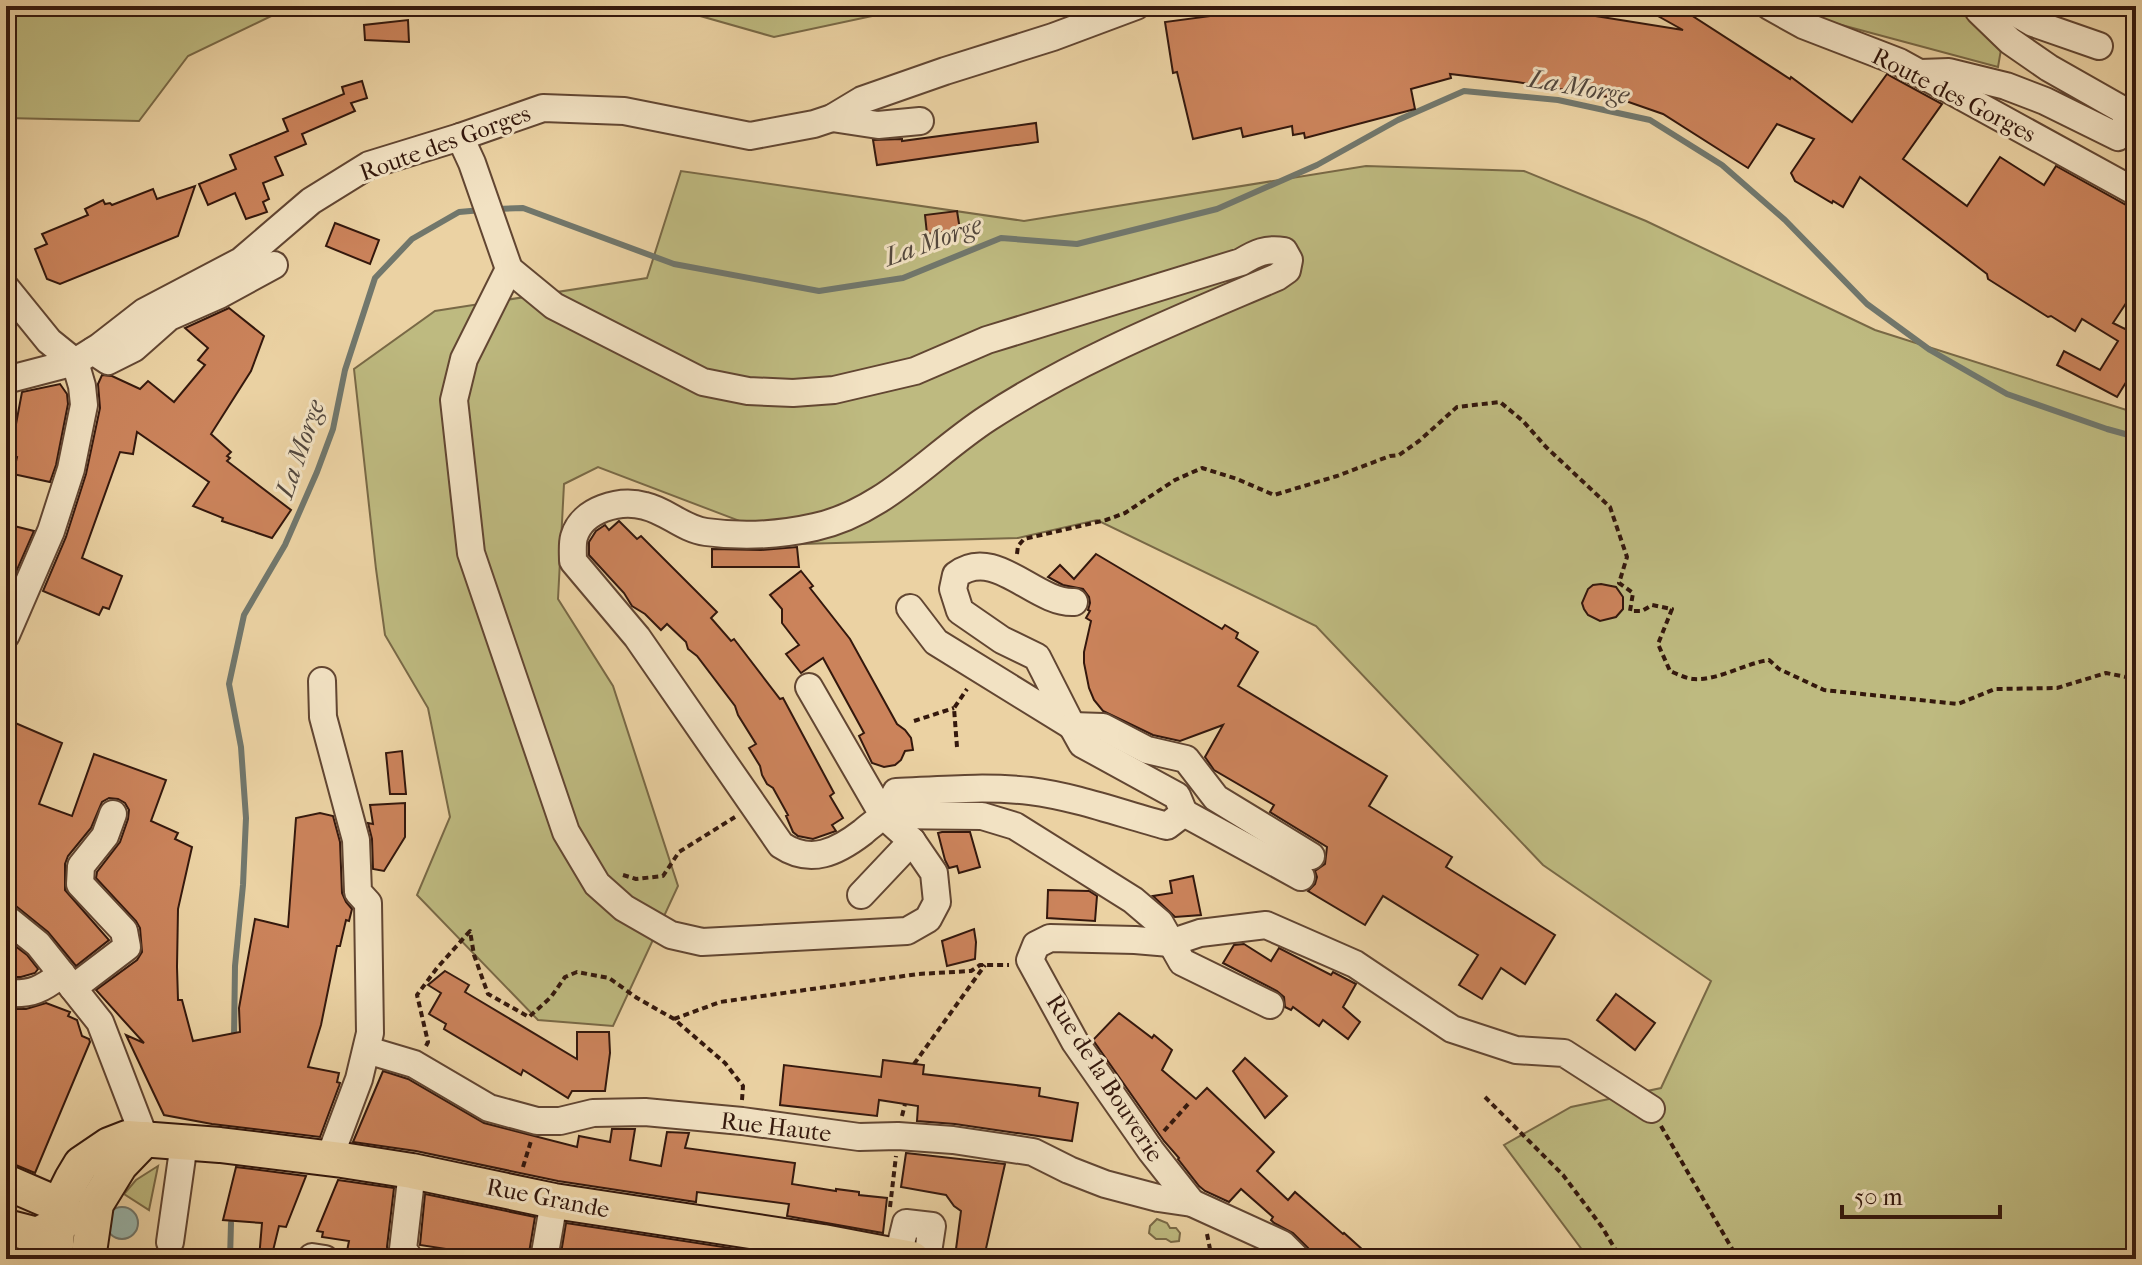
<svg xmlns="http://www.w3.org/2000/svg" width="2142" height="1265" font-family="'IM FELL French Canon',serif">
  <rect width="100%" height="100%" fill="#ebd2a3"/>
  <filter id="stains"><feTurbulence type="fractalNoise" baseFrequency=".0025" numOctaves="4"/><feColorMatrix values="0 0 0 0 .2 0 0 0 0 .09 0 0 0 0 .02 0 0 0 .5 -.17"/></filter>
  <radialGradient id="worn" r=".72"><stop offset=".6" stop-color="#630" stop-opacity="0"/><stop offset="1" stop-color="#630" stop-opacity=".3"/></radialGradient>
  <g fill="#beba80" stroke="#796946" stroke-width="2">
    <polygon points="6,6 292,6 188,56 139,121 6,118"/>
    <polygon points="665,6 919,6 774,37"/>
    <polygon points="1784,6 1986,6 2003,38 1998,67 1808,16"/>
    <polygon points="1366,166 1524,171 1646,221 1875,330 2136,413 2136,1259 1589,1259 1504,1145 1571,1107 1661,1088 1711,981 1543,865 1316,626 1097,520 1018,538 800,544 598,467 564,484 558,599 613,686 678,886 613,1026 538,1020 417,895 450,817 428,708 385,635 376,569 354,369 435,311 647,278 681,171 1024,221"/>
    <polygon points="158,1166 149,1210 124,1194 136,1180"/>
    <polygon points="1157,1219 1167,1223 1170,1228 1176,1228 1180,1233 1179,1241 1171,1242 1166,1239 1156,1239 1149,1233 1150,1226"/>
  </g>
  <circle fill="#99b6ac" stroke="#71776c" stroke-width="2" cx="122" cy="1223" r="16"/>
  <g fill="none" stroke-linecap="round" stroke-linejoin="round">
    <g stroke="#71776c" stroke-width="6">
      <polyline points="497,209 523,208 674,264 819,291 903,278 1001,238 1077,244 1217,209 1317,165 1398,120 1464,91 1558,100 1650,120 1722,165 1785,220 1867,304 1930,350 2007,394 2107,429 2136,437"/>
      <polyline points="234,1038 235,966 243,885 246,818 241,747 229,684 244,615 285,545 317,472 333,429 345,370 375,278 412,239 459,212 482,210"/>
      <polyline points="230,1259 231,1223"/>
    </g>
  </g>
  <g fill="#cb835b" stroke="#34180d" stroke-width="2">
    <polygon points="1224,6 1533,6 1683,30 1640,6 1677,6 1790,79 1791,77 1852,122 1887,74 1892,77 1942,104 1903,159 1967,206 2000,157 2044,185 2056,166 2128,206 2136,208 2136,288 2113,323 2125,329 2136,311 2136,366 2117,397 2057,365 2064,351 2100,370 2118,341 2082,319 2075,331 2051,316 2048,317 1988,279 1987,274 1860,177 1843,207 1833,201 1832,203 1795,181 1791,173 1814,139 1777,124 1748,168 1663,114 1620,99 1517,82 1450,74 1451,78 1411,89 1415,109 1305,138 1304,133 1293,135 1292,126 1243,137 1241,128 1193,139 1177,72 1173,73 1165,22 1226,14"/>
    <polygon points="408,20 409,42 365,40 364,25"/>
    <polygon points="362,81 367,98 351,103 355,111 302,134 306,144 275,157 283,175 263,183 269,199 263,202 267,212 246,219 235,193 208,205 199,184 236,169 230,155 288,131 283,119 344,94 342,87"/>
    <polygon points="1036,123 1038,142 877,165 873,140 902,139 902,141"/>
    <polygon points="195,186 178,236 60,284 47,279 35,249 47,244 42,234 88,215 85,209 103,200 105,204 110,203 112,205 153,189 157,199"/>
    <polygon points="957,211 960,230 927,234 925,215"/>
    <polygon points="335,223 379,240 370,264 326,246"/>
    <polygon points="229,308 264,336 251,371 211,434 231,452 227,456 230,458 227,461 291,510 272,538 222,521 223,518 193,506 209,482 137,432 133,454 120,452 82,558 122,576 109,609 103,607 99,615 43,591 66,537 86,474 100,408 98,384 102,375 112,376 140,389 148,381 174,402 205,365 198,360 208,348 185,328"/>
    <polygon points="60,384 67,394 68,404 56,465 50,482 13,474 17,457 10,456 22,392"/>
    <polygon points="619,521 637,539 641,536 717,612 711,618 731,641 734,639 780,699 783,698 834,793 830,796 843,818 832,825 836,831 813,839 798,836 793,832 786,816 788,815 773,788 767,784 762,775 760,766 749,748 756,744 738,715 735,706 697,656 688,649 686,642 667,624 661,630 645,614 632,606 624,593 589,555 589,542 596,531 605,525 609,530"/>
    <polygon points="6,524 34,531 6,595"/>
    <polygon points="797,547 799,567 712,567 712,549 761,550"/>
    <polygon points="1096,554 1222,629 1225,625 1238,633 1236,638 1258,652 1238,686 1387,776 1369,806 1452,857 1446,867 1555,935 1525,984 1501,968 1482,999 1459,985 1478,955 1383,896 1365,925 1308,891 1315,884 1317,877 1315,871 1325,864 1327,847 1270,812 1274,805 1214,770 1205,757 1223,725 1180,741 1153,735 1103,711 1094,700 1089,688 1084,663 1084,652 1091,621 1086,618 1090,611 1088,610 1090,603 1089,597 1083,589 1063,585 1048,577 1060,565 1074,579"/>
    <polygon points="801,571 813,586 810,588 850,639 897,724 905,730 911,738 913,750 905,751 901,760 895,765 884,767 872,763 859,736 864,733 823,658 801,673 786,654 799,645 782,623 782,609 770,595"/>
    <polygon points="1601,584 1616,587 1623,597 1623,609 1616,617 1600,621 1588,615 1584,609 1582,603 1588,589 1593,585"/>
    <polygon points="6,719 62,743 39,804 72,816 94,754 166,780 151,821 178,833 175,839 192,847 178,909 177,967 178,1000 182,1000 193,1041 240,1032 239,1008 255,919 288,927 296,818 320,813 333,816 340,842 342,893 346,902 352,909 349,921 346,920 340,946 337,946 321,1025 308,1067 339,1073 337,1082 340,1083 339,1086 320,1137 212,1124 164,1115 126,1035 144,1043 96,990 137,960 142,952 140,928 136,921 96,878 97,872 120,842 128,819 129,810 125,803 118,799 109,798 102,802 91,828 68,856 65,864 65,890 109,940 76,966 48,932 16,906 6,902"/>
    <polygon points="402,751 406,794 390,794 386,753"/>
    <polygon points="405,803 405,837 384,871 373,869 372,839 368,823 373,824 370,805"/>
    <polygon points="942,832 970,832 980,867 959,873 957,866 949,868 945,860 938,833"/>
    <polygon points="1193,876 1201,915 1175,917 1153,896 1172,893 1170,881"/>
    <polygon points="1048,890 1089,891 1097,896 1095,921 1047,918"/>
    <polygon points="974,929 976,942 975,959 947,966 942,941"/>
    <polygon points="6,939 27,955 38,969 35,973 21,977 6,977"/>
    <polygon points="1244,944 1271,961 1279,948 1331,975 1333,972 1356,984 1343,1007 1360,1022 1348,1039 1323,1020 1319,1026 1293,1007 1291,1010 1285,1007 1284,997 1277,991 1223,963 1234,945"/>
    <polygon points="445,971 469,985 465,992 577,1059 577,1032 609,1032 610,1053 605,1091 572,1091 568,1098 523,1070 521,1075 444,1029 446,1024 429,1014 441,993 428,985"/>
    <polygon points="1616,994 1655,1023 1635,1050 1597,1020"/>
    <polygon points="46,1003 70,1012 68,1016 77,1020 82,1036 89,1039 90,1042 35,1173 6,1161 6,1009 26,1009"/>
    <polygon points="1119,1013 1152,1038 1154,1035 1172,1050 1162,1070 1196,1099 1207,1088 1274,1152 1257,1171 1288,1200 1295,1192 1343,1234 1344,1233 1363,1250 1354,1259 1316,1259 1308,1248 1293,1233 1274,1223 1271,1220 1273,1217 1241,1189 1229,1202 1205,1191 1199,1186 1178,1159 1179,1158 1164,1141 1093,1040"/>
    <polygon points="1245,1058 1287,1096 1265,1118 1233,1071"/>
    <polygon points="883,1060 924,1065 923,1074 1040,1088 1039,1096 1078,1103 1072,1141 955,1124 917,1121 918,1106 879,1100 877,1116 780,1105 784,1065 881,1077"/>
    <polygon points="383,1071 408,1079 484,1123 577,1147 579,1136 610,1142 612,1129 635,1129 630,1160 661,1166 667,1132 689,1133 685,1148 795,1163 792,1184 836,1191 836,1189 859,1192 859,1195 887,1198 883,1233 787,1216 789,1204 697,1192 696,1202 558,1181 416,1151 353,1142"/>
    <polygon points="906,1153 1005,1164 985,1253 956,1249 961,1211 954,1206 946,1195 901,1187"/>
    <polygon points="236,1167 306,1176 286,1227 279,1226 271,1259 259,1259 262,1223 223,1220"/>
    <polygon points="338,1180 394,1188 387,1247 390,1259 368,1259 369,1256 347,1251 349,1241 322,1237 323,1232 317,1231"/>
    <polygon points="425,1194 535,1217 528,1259 452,1259 453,1250 420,1245"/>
    <polygon points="566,1223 763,1253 762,1259 560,1259"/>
  </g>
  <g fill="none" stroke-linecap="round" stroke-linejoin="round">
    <defs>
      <g id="minor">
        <polyline points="1769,6 1803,25 1899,62 2136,192"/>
        <polyline points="2004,6 2033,23 2099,46"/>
        <polyline points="1921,73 1949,72 2006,86 2045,101 2118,137 2130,127 2123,110 2049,68 2010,41 1979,11 1981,6"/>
        <polyline points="832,118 878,125 920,121"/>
        <polyline points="460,137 472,163 509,269"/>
        <polyline points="6,288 49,341 75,362"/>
        <polyline points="93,351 108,361 134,348 169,317 219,295 274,265"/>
        <polyline points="6,380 75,362 99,347 144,312 241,261 311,201 369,165 460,137 543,108 624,111 750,136 814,124 832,118 862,100 945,71 1053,37 1136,6"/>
        <path d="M 910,608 L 936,642 L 1072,726 L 1037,657 L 1002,640 L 960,611 L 953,589 L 956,575 C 995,545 1035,604 1074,602"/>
        <polyline points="6,635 51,531 71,469 84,405 82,386 75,362"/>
        <polyline points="322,681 323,717 356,840 358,892 368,903 370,1033 359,1079 329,1159"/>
        <path d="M 809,687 L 883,815 L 912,841 L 934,873 L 937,902 L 928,919 L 907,931 L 702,942 L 671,935 L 624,908 L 597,884 L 566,832 L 471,553 L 454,400 L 464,359 L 509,269 L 554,306 L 703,382 L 748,391 L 793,393 L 834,390 L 915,371 L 987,340 L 1241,262 C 1256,253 1266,248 1284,251 L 1289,260 L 1287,270 L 1277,277 C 1179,319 1078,359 988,418 C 931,455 884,512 815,527 C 780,535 742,537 706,532 C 683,529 667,511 645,506 C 620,499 582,509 574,537 C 572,544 573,554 573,561 L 637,637 L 781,845 C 811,865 837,852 863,832 C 869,826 878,821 883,815 C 888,809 892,800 896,792 C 941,790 985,786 1030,791 C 1077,797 1122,814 1167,826 L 1184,813 L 1177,796 L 1082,744 L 1072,726"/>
        <polyline points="1072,726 1103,727 1147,750 1186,759 1216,798 1311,856"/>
        <polyline points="1184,813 1301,877"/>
        <polyline points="883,815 982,816 1015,826 1133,900 1160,923 1182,962 1270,1005"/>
        <polyline points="861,895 912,841"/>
        <polyline points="6,918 38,944 100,1022 145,1139"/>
        <polyline points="73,988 127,947 124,931 80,884 81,866 105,836 113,814"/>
        <path d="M 6,993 C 32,995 42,989 62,974"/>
        <polyline points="367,1050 414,1064 489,1108 537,1121 560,1121 593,1113 645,1112 742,1121 859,1137 898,1136 953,1140 1033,1152 1069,1170 1105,1184 1158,1198 1192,1203 1282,1244 1297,1259"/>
        <polyline points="1192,1203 1151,1151 1075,1042 1030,960 1036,945 1050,938 1135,940 1170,943 1200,933 1266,925 1355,964 1452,1029 1516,1050 1564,1053 1651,1109"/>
        <polyline points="170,1242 184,1143"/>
        <polyline points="898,1256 906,1223 932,1226 927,1259"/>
        <polyline points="312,1257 325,1259"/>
        <polyline points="410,1259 403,1249 412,1171"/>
        <polyline points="544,1259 554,1201"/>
      </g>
      <g id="major">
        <polyline points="6,1182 59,1205"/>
        <polyline points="6,1227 37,1235 72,1217"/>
        <polyline points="55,1259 59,1205 72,1179 81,1164 109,1145 127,1138 220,1145 342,1160 412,1171 554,1201 823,1242 912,1259"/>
        <polyline points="88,1259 96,1204 120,1165 145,1139"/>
      </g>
    </defs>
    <use href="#minor" stroke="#624632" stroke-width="30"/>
    <use href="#major" stroke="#34180d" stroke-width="38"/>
    <g stroke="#34180d" stroke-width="4" stroke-dasharray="6 4" stroke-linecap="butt">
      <path d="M 1017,554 L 1018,546 L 1024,539 L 1106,520 L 1125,513 L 1175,480 L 1202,468 L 1237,479 L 1274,495 L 1337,476 L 1390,456 L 1399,455 L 1419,441 L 1457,407 L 1500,402 L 1523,421 L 1546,447 L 1610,507 L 1627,557 L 1619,583 L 1633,593 L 1630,611 L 1642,611 L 1652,605 L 1672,609 L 1658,644 L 1670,671 C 1677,674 1687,679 1694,679 C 1717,681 1746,663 1769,660 L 1779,669 L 1824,690 L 1958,704 L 1995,689 L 2057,688 L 2106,673 L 2136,679"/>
      <polyline points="914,721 954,708"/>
      <polyline points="957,747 954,708 967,689"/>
      <polyline points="623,875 636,879 663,876 679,852 735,817"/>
      <polyline points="674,1019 720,1002 918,974 971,971 980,965 1009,965"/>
      <polyline points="426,1046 428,1042 417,995 437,968 470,931 474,955 488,994 529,1017 551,997 565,977 577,972 609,978 637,998 674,1019 725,1063 743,1086 742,1100"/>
      <polyline points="914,1064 985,965"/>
      <polyline points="1485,1097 1563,1175 1602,1227 1621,1259"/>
      <polyline points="902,1116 905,1104"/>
      <polyline points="1661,1126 1738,1259"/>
      <polyline points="1164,1131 1190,1102"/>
      <polyline points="523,1167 531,1141"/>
      <polyline points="890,1207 896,1156"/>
      <polyline points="1207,1234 1212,1259"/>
      <polyline points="203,1256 289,1257"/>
    </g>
    <use href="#minor" stroke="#f2e2c3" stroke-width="26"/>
    <use href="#major" stroke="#ebd2a3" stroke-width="34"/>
  </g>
  <g text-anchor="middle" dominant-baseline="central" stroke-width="6" stroke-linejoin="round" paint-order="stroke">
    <g font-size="24" fill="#34180d" stroke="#f2e2c3">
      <text transform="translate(1954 95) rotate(27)">Route des Gorges</text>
      <text transform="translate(445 143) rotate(-20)">Route des Gorges</text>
      <text transform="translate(1105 1078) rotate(57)">Rue de la Bouverie</text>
      <text transform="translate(776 1127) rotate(7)">Rue Haute</text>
      <text transform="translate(548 1198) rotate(11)">Rue Grande</text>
    </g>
    <g font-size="26" font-style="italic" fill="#52473d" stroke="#f2e2c3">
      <text transform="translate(1579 87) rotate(10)">La Morge</text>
      <text transform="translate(933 241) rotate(-20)">La Morge</text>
      <text transform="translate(300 449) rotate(-71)">La Morge</text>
    </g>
  </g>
  <rect width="2142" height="1265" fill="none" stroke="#ebd2a3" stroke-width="32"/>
  <rect x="8" y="8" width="2126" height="1249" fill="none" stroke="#34180d" stroke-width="4"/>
  <rect x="16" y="16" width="2110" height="1233" fill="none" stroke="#34180d" stroke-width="2"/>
  <path d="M1842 1205v12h158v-12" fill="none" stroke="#34180d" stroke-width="4"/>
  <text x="1854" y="1205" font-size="24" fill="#34180d" stroke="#f2e2c3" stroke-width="6" paint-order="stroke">50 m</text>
  <rect width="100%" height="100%" filter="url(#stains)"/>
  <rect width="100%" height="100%" fill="url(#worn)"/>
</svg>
